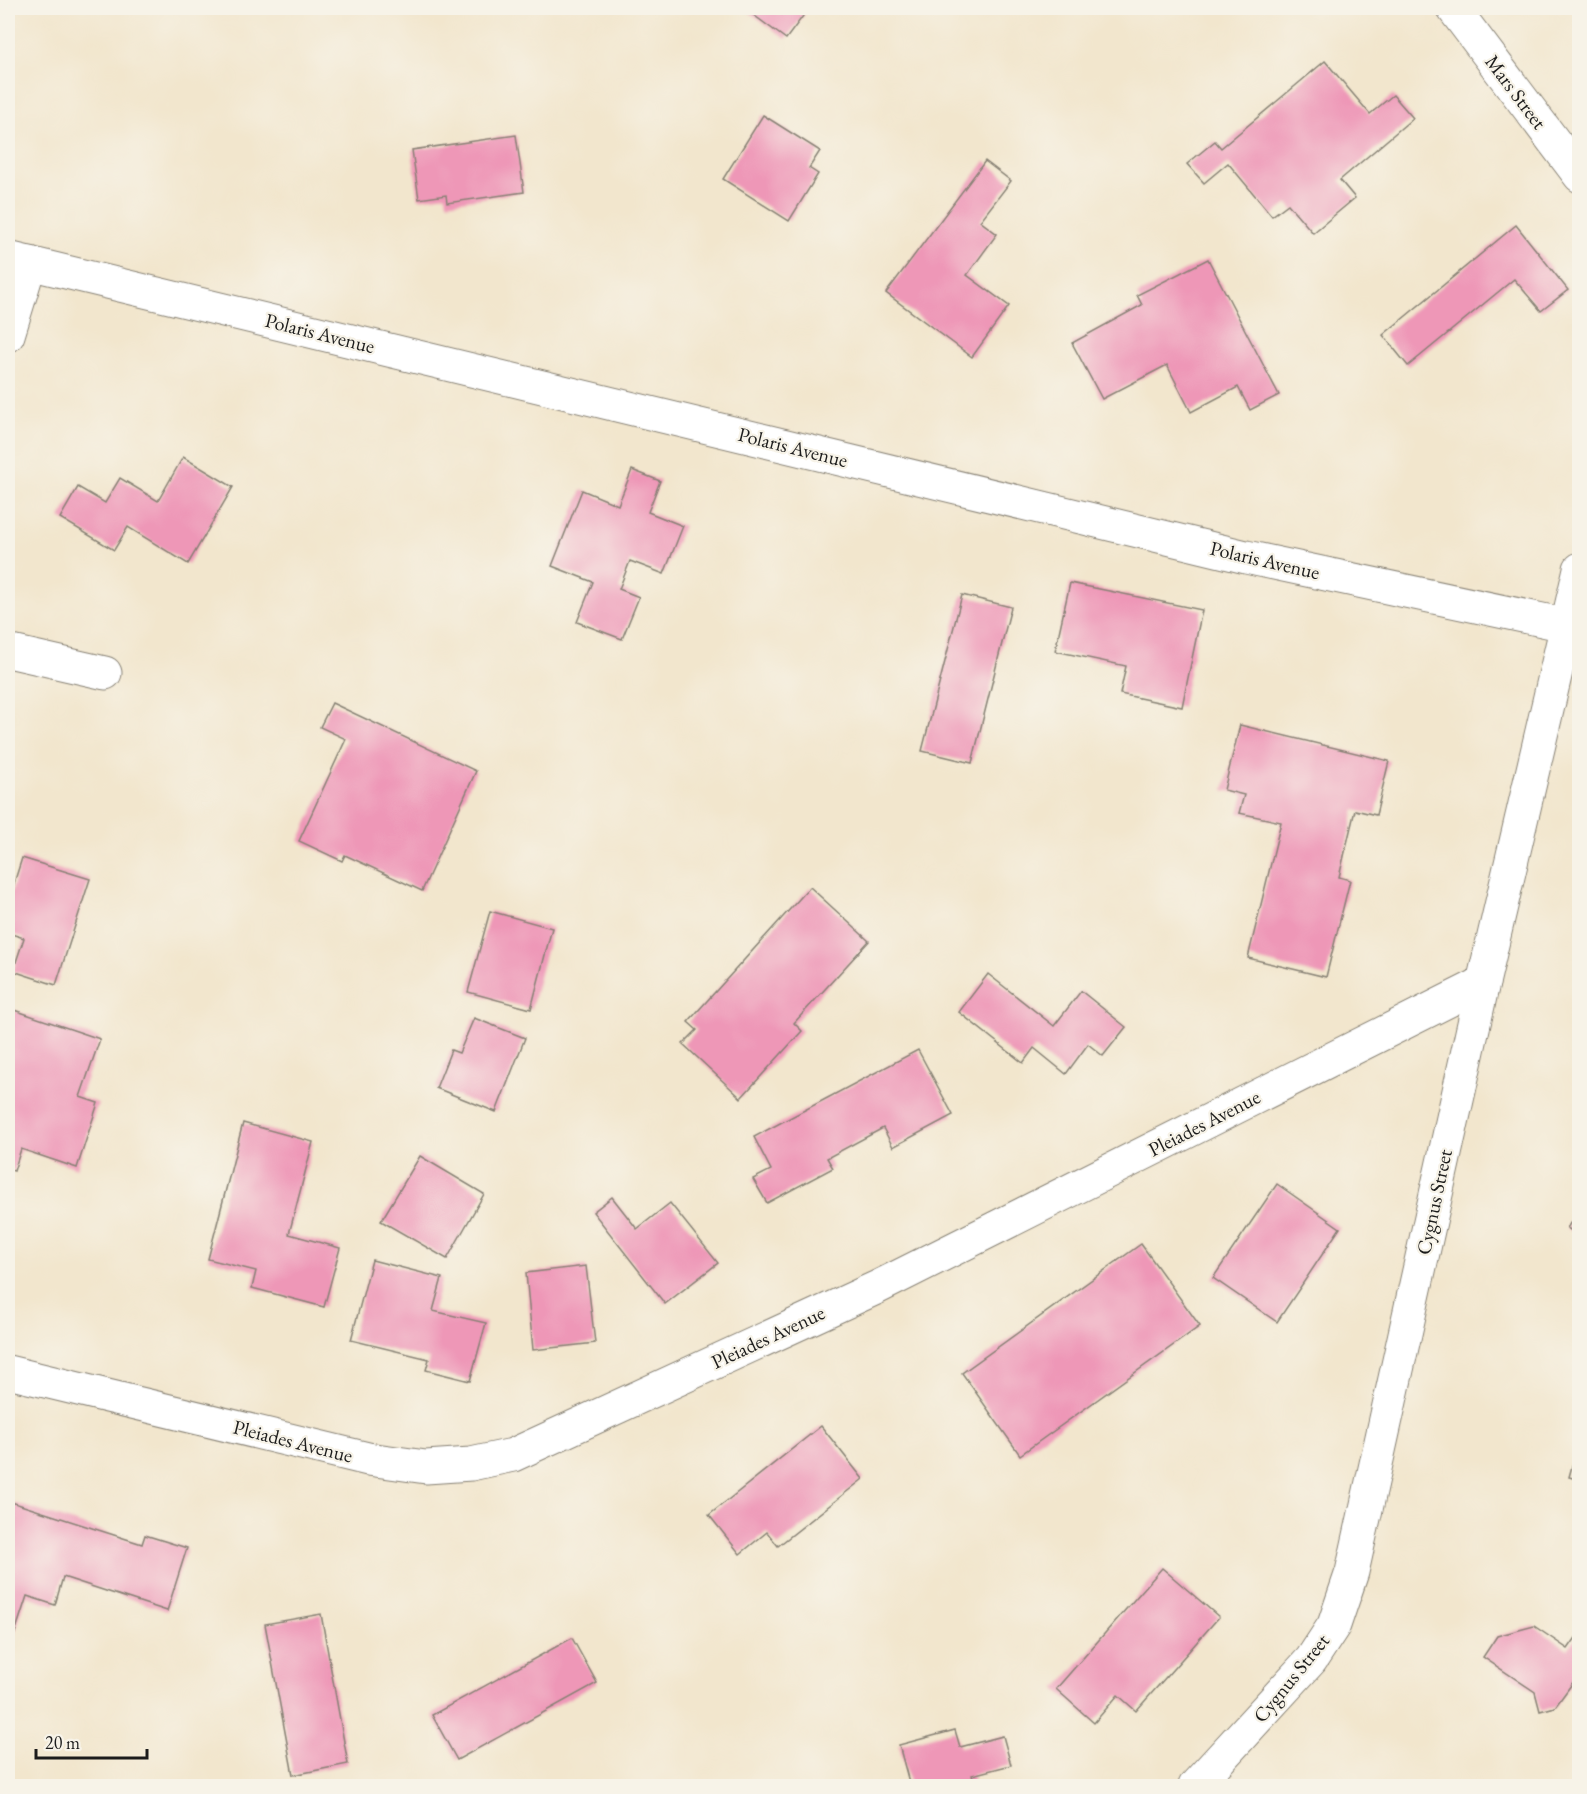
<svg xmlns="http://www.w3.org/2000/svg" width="1587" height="1794" font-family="'EB Garamond',serif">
  <rect width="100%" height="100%" fill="#f7f3e8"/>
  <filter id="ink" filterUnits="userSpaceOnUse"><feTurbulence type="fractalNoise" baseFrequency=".0167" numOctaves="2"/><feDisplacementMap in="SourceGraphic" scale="12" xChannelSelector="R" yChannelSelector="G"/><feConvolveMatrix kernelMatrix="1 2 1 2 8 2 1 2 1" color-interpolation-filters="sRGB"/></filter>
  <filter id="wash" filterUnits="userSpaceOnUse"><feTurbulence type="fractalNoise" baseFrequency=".008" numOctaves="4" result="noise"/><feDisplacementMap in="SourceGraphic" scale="24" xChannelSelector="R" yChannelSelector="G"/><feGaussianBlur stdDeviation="1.35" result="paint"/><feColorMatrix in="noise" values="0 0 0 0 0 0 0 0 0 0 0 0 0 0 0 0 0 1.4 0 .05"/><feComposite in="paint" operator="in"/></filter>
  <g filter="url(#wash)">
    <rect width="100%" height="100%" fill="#f2e6cd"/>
    <g id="blocks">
      <g fill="#ee97b7">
        <polygon points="744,8 809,8 786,39"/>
        <polygon points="1325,61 1370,114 1393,95 1413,118 1340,180 1355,198 1313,233 1288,204 1272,216 1228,163 1204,183 1187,164 1215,141 1221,148"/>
        <polygon points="763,115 820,151 809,168 818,174 789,221 723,179"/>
        <polygon points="516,135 524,192 447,203 446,195 419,199 412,150"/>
        <polygon points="985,161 1011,181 980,221 997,234 967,275 1009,306 972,357 886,293"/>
        <polygon points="1516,225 1568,290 1541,311 1514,279 1408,366 1383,335"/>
        <polygon points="1208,259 1279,395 1250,410 1238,387 1191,412 1167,365 1102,399 1072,343 1142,305 1137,295"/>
        <polygon points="183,457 233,487 188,564 128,527 114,550 60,518 78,487 105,503 120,478 158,501"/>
        <polygon points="632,470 660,481 648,512 683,526 664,574 630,561 619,589 639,597 622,639 577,622 593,582 552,566 582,490 618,505"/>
        <polygon points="1070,583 1202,610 1182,707 1120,694 1126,666 1055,651"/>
        <polygon points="962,595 1011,607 972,763 922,751"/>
        <polygon points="332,703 476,771 422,891 345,855 342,861 299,841 346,739 320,727"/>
        <polygon points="1240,725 1389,761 1376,815 1355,810 1339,877 1350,880 1326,977 1248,958 1281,822 1239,813 1244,795 1224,790"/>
        <polygon points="22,858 90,879 56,985 13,971 24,938 8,933 8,902"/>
        <polygon points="810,887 869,941 794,1023 802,1031 741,1098 683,1044 697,1030 688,1022"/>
        <polygon points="490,911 552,928 531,1009 468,992"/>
        <polygon points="988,974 1054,1026 1081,991 1126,1027 1103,1056 1088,1044 1066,1074 1034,1048 1023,1063 959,1012"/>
        <polygon points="8,1008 100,1039 80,1097 98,1103 77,1168 21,1149 14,1171 8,1169"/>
        <polygon points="474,1018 525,1038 496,1112 436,1088 451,1050 459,1053"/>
        <polygon points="918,1050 953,1115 893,1147 883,1128 827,1158 833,1168 767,1203 753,1179 771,1170 754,1137"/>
        <polygon points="243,1123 313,1142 289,1234 340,1248 324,1307 252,1288 256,1271 208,1259"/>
        <polygon points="420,1156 484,1194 447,1259 381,1221"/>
        <polygon points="1277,1184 1340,1228 1277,1322 1213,1278"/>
        <polygon points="612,1197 637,1229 670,1203 718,1263 665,1304 593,1212"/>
        <polygon points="1580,1208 1580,1236 1567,1228"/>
        <polygon points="1141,1244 1200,1326 1020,1455 962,1373"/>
        <polygon points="372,1260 442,1278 433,1311 486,1323 470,1381 426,1370 429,1359 351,1340"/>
        <polygon points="586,1266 595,1343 533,1350 526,1273"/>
        <polygon points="821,1426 863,1479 778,1546 767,1532 740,1554 709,1515"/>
        <polygon points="1579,1441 1580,1441 1580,1480 1569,1477"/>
        <polygon points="8,1501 142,1544 145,1535 187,1548 167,1611 63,1577 55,1605 27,1596 8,1654"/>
        <polygon points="1162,1568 1219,1617 1136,1711 1118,1695 1094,1723 1056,1689"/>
        <polygon points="321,1614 348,1764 293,1775 265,1624"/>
        <polygon points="1534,1626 1568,1649 1580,1632 1580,1703 1574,1681 1555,1707 1540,1711 1535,1692 1483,1657 1497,1636"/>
        <polygon points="572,1638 597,1683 457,1760 432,1715"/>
        <polygon points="955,1730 960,1747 1003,1736 1011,1765 972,1775 975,1786 910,1786 899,1745"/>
      </g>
    </g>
  </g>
  <g filter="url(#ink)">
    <use href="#blocks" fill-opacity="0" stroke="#878174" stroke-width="1.5"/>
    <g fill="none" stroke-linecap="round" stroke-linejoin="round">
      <defs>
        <g id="minor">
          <polyline points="1453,8 1580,176"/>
          <polyline points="8,258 1246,557 1580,628"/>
          <polyline points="8,335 30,263"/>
          <polyline points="8,651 105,673"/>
          <polyline points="8,1372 368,1459 426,1467 471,1464 513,1455 878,1287 1483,983"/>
          <polyline points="1195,1786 1311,1660 1334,1625 1352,1572 1483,983 1580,569"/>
        </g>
      </defs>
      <use href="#minor" stroke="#878174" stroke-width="35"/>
      <use href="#minor" stroke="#fff" stroke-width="33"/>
    </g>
  </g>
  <g text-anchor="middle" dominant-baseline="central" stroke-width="4.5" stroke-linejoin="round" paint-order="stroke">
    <g font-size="20" fill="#1c1c1c" stroke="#f7f3e8">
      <text transform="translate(1516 92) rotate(53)">Mars Street</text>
      <text transform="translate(320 333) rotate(14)">Polaris Avenue</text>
      <text transform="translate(793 447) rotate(14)">Polaris Avenue</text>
      <text transform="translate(1265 560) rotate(13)">Polaris Avenue</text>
      <text transform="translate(1204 1123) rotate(-27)">Pleiades Avenue</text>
      <text transform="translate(1434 1202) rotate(-78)">Cygnus Street</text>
      <text transform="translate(768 1337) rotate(-25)">Pleiades Avenue</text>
      <text transform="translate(293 1441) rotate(14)">Pleiades Avenue</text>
      <text transform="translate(1291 1678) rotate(-51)">Cygnus Street</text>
    </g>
  </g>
  <rect width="1587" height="1794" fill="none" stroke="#f7f3e8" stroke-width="30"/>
  <path d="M36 1749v9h111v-9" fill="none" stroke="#1c1c1c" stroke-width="3"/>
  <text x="45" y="1749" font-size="18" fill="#1c1c1c" stroke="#f7f3e8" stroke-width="4.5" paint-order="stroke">20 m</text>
</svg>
